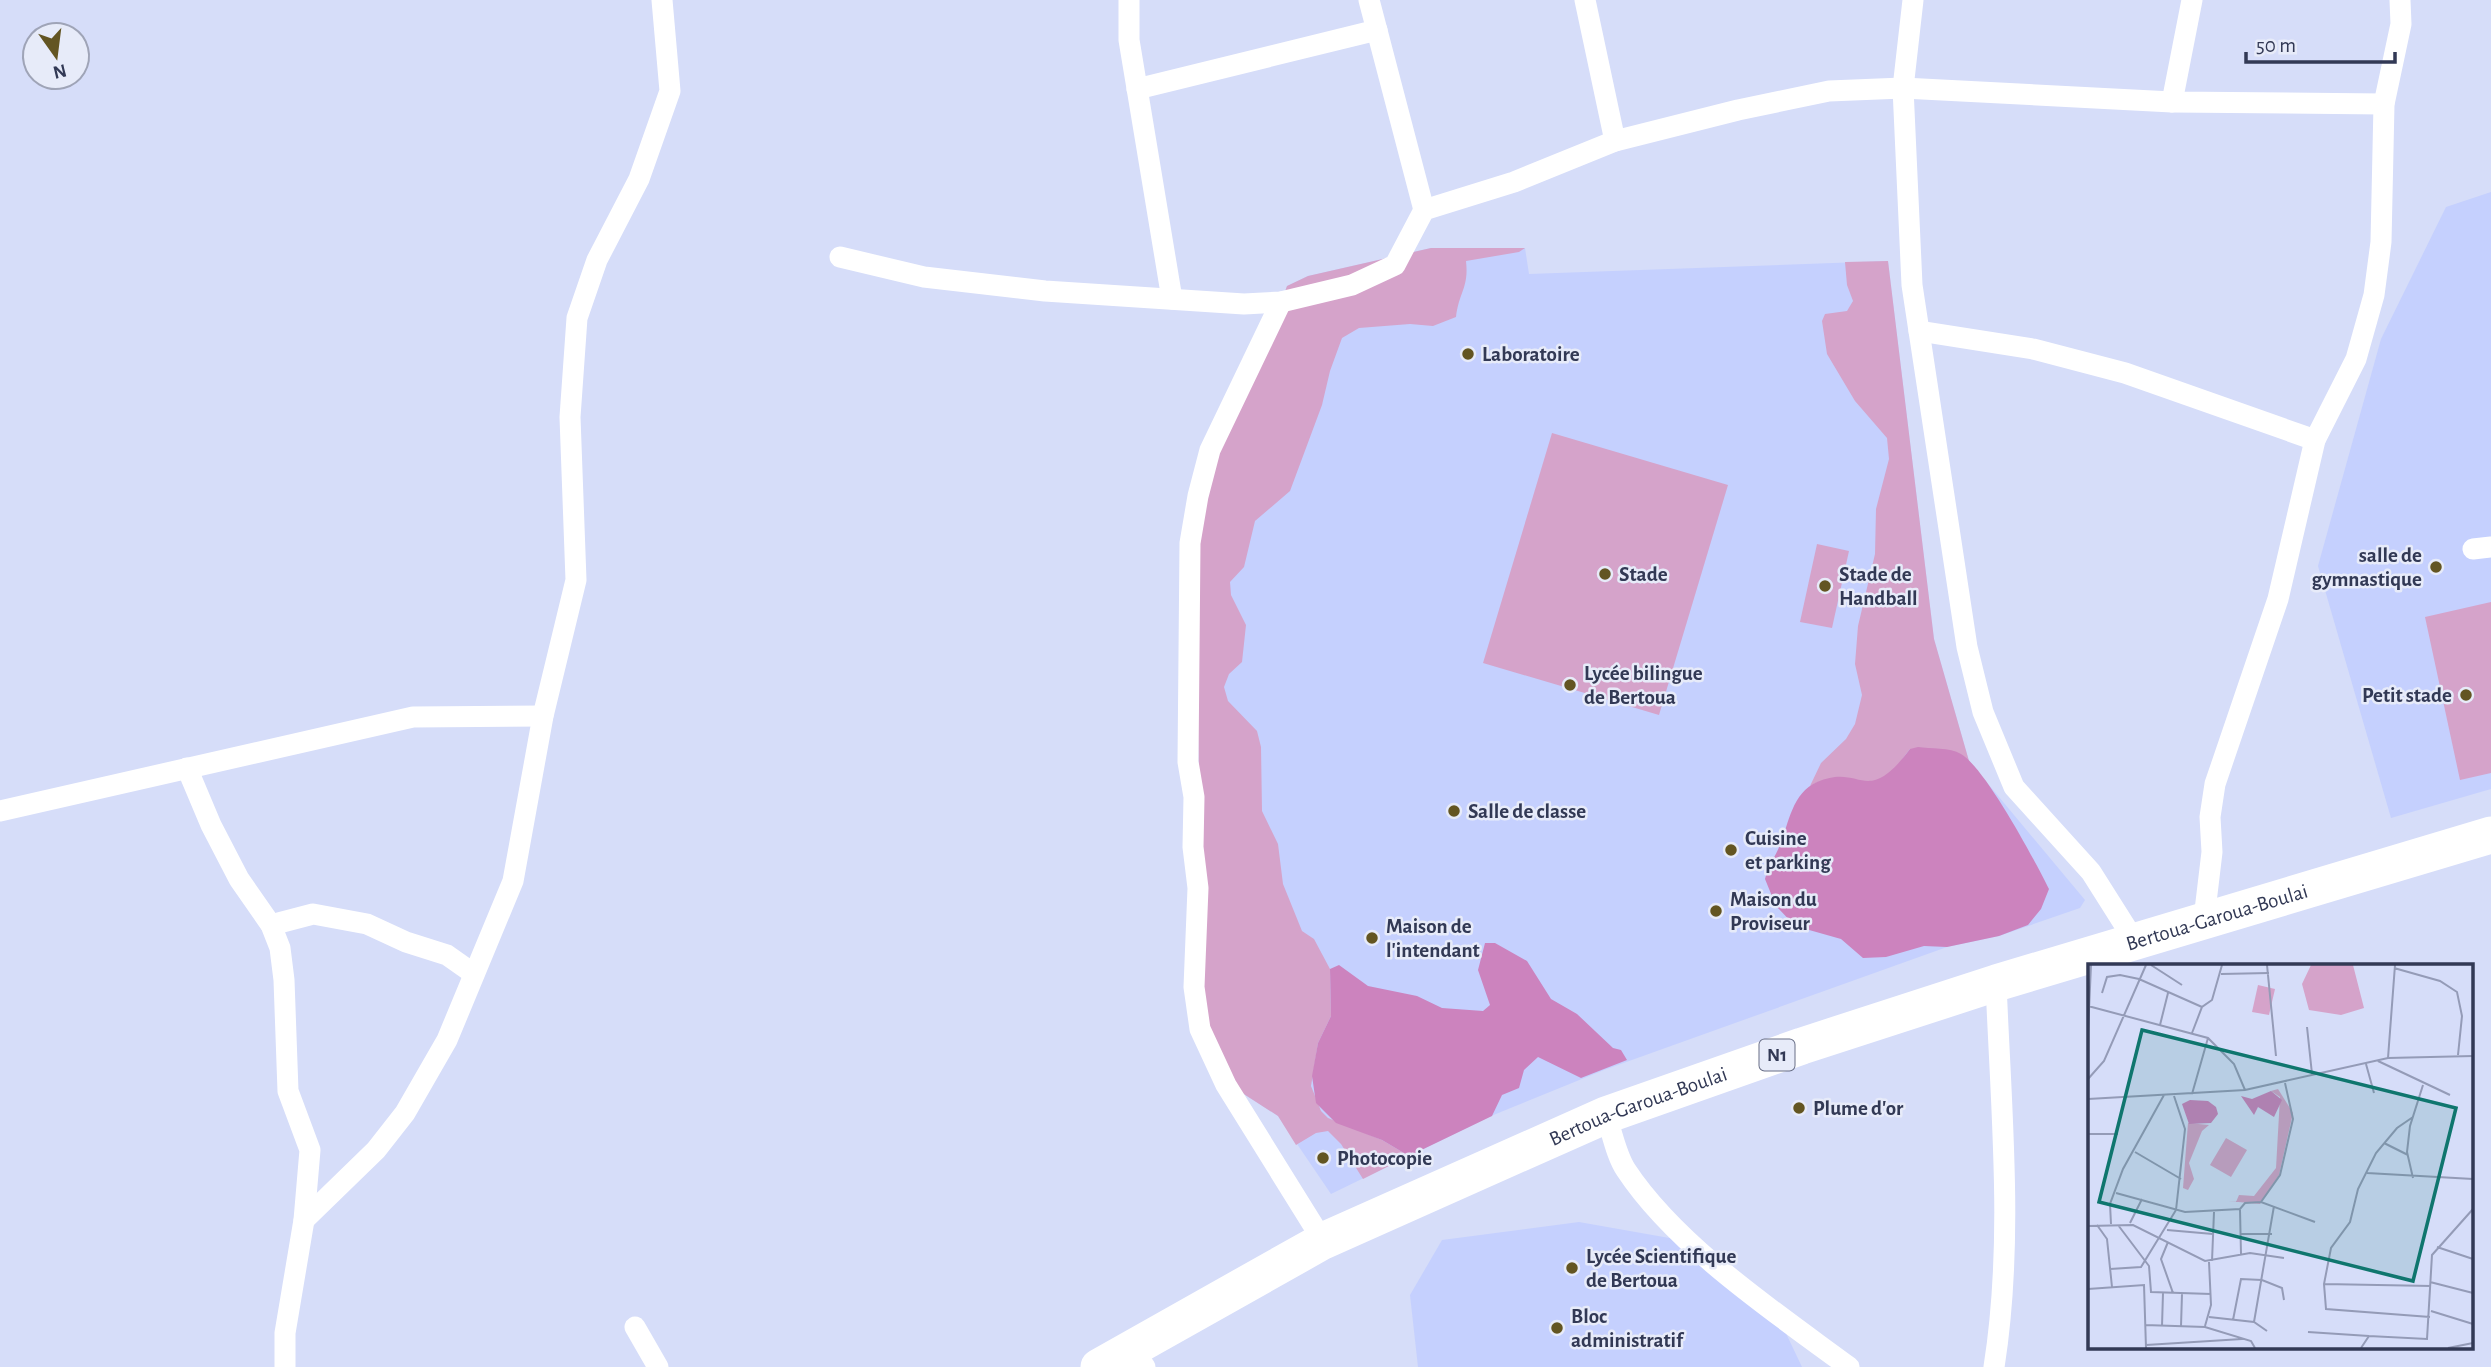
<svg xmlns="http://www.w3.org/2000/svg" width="2491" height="1367" font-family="'Alegreya Sans',sans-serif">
  <rect width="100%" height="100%" fill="#d6ddf9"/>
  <g fill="#c5d0fe">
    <polygon points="2491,192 2491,789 2391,818 2318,566 2381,339 2446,207"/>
    <polygon points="1431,248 1525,248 1529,274 1888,261 1934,639 1969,761 2085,900 2080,908 1999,936 1947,947 1604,1070 1491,1116 1331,1194 1278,1116 1236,1089 1191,730 1273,326 1287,286 1308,276"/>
    <polygon points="1579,1222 1675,1239 1773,1306 1802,1367 1418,1367 1410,1295 1442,1240"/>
  </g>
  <g fill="#d5a3ca">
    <path d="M 1431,248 L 1525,248 L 1519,252 L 1466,261 C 1469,288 1459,292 1456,317 L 1433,326 L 1410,324 L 1359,328 L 1342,338 L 1330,371 L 1322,405 L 1290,491 L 1255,521 L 1244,567 L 1230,582 L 1231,595 L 1246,625 L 1242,662 L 1229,674 L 1224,687 L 1228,701 L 1257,731 L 1261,747 L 1262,811 L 1278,844 L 1283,884 L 1302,931 L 1314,939 L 1330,969 L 1331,1016 L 1318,1043 L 1311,1086 L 1321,1111 L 1328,1118 L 1382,1140 L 1409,1156 L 1363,1179 L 1341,1144 L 1328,1131 L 1316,1133 L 1296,1145 L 1278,1116 L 1236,1089 L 1204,1027 L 1194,539 L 1209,462 L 1273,326 L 1287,286 L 1308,276 Z"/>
    <path d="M 1888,261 L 1934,639 L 1969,761 L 1910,749 C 1901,760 1893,775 1880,780 C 1858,788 1835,771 1810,786 L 1821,763 L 1846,739 L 1855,724 L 1862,695 L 1855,664 L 1858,626 L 1875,554 L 1876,509 L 1889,459 L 1887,438 L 1855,401 L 1827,354 L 1822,321 L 1825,314 L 1847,311 L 1853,301 L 1847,285 L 1845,262 Z"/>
    <polygon points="1552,433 1728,485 1659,715 1483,663"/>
    <polygon points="1817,544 1849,551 1832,628 1800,622"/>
    <polygon points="2491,602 2491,773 2460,780 2425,617"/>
  </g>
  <g fill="#cc83be">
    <path d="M 1918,747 C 1930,749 1950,747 1961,754 C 1986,769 2034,859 2049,889 L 2041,909 L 2028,925 L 1999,936 L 1947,947 L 1924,946 L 1886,957 L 1863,958 L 1841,939 L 1795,926 L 1776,906 L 1765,879 C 1768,867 1775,857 1780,845 C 1789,823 1792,793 1817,782 C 1862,762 1865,809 1910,749 Z"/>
    <polygon points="1485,943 1495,943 1527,961 1551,999 1577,1014 1613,1048 1621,1050 1627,1060 1581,1078 1538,1057 1524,1070 1519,1088 1502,1095 1492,1116 1409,1156 1382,1140 1336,1123 1316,1103 1312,1076 1318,1043 1331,1016 1330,969 1339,965 1368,986 1417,996 1442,1008 1483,1011 1490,1005 1478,970"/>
  </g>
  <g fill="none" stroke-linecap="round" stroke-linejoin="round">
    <g stroke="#fff" stroke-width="21">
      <polyline points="1129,0 1129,40 1172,299"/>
      <polyline points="1369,0 1424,210"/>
      <polyline points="1585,0 1615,141"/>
      <polyline points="1913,0 1903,88 1912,285 1967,647 1983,712 2014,787 2091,872 2134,940"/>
      <polyline points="1137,89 1377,30"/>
      <polyline points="2172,102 2192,0"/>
      <polyline points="840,257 924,277 1045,291 1244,304 1281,302 1352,285 1395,265 1424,210 1514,182 1615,141 1738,110 1829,91 1903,88 2172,102 2384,104"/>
      <polyline points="1281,302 1210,450 1198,496 1190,543 1188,762 1194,797 1193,847 1198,888 1194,987 1200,1029 1226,1085 1323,1241"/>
      <polyline points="1919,331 2033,349 2125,373 2315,440"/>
      <polyline points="2473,549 2491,547"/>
      <polyline points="187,768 211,825 239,879 271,925 280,948 284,980 288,1091 310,1150 304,1220 285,1333 285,1367"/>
      <polyline points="0,811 413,717 543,716"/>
      <polyline points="2204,919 2212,852 2210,817 2215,784 2278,599 2315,440 2356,359 2374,295 2381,242 2384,104 2401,24 2400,0"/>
      <polyline points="271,925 313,914 367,924 406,942 447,955 474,974"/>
      <path d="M 1606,1115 C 1612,1132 1616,1155 1626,1170 C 1676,1246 1776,1313 1849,1367"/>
      <polyline points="304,1220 376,1150 405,1113 447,1040 513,881 543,716 576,580 570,417 577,318 597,260 639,179 670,91 662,0"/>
      <polyline points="635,1327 658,1367"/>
      <polyline points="1133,1349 1145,1367"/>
      <path d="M 1994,1367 C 2014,1241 2001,1110 1996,983"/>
    </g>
    <path stroke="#fff" stroke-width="37" id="s1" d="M 1099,1367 L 1323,1241 L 1606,1115 L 1802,1046 L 1996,983 L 2491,835"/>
  </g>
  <g fill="#635522" stroke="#e7ebf9" stroke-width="2.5">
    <circle cx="1468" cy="354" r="7"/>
    <circle cx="2436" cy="567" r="7"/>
    <circle cx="1605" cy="574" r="7"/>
    <circle cx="1825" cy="586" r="7"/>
    <circle cx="1570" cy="685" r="7"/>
    <circle cx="2466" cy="695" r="7"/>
    <circle cx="1454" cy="811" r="7"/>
    <circle cx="1731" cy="850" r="7"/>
    <circle cx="1716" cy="911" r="7"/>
    <circle cx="1372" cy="938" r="7"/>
    <circle cx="1799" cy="1108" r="7"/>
    <circle cx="1323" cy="1158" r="7"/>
    <circle cx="1572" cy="1268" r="7"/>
    <circle cx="1557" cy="1328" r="7"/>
  </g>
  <g text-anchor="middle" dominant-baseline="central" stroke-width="5" stroke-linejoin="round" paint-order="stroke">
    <rect fill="#e7ebf9" stroke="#686e86" stroke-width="2" x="1759.5" y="1039.5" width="35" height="31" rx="5"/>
    <g font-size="19" font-weight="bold" fill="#323955">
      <text x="1777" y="1055">N1</text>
    </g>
    <g font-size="21" font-weight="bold" fill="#323955" stroke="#e7ebf9" text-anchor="start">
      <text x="1482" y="354">Laboratoire</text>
      <text x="2422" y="555" text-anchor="end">salle de<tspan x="2422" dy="24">gymnastique</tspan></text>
      <text x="1619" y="574">Stade</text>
      <text x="1839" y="574">Stade de<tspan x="1839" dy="24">Handball</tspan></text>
      <text x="1584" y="673">Lycée bilingue<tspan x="1584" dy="24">de Bertoua</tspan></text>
      <text x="2452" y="695" text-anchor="end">Petit stade</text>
      <text x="1468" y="811">Salle de classe</text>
      <text x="1745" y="838">Cuisine<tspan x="1745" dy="24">et parking</tspan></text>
      <text x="1730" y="899">Maison du<tspan x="1730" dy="24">Proviseur</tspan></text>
      <text x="1386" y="926">Maison de<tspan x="1386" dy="24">l'intendant</tspan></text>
      <text x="1813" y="1108">Plume d'or</text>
      <text x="1337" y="1158">Photocopie</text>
      <text x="1586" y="1256">Lycée Scientifique<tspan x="1586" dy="24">de Bertoua</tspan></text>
      <text x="1571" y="1316">Bloc<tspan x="1571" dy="24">administratif</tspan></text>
    </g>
    <g font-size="21" fill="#323955" stroke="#e7ebf9">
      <text stroke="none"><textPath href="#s1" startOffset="1209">Bertoua-Garoua-Boulai</textPath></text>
      <text stroke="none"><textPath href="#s1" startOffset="600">Bertoua-Garoua-Boulai</textPath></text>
    </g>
  </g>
  <g transform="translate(2088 964)">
    <rect width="385" height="385" fill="#d6ddf9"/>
    <path d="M 223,1 L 265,1 L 276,44 L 253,51 L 221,46 L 214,20 ZM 170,21 L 187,25 L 181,51 L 164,48 ZM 190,125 L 205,149 L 191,211 L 172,240 L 140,237 L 148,238 L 151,231 L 166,232 L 188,204 L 192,133 L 183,127 ZM 100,159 L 121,161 L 114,167 L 101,199 L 106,215 L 100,226 L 95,224 ZM 138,174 L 159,186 L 143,213 L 122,201 Z" fill="#d5a3ca"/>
    <path d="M 183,127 L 194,136 L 186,153 L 170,143 L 166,151 L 153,132 L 164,135 ZM 102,136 L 120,137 L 128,143 L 130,150 L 123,159 L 101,160 L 94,140 Z" fill="#cc83be"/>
    <path fill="none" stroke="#949bb7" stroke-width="2" d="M 63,1 L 94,21M 179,1 L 188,92M 306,4 L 352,17 L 369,28 L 374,52 L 370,91M 133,10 L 181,9M 14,29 L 19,13 L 32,11 L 51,15 L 114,43M 0,42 L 120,74 L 146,100 L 157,126M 72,61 L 80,29M 219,63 L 224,110M 0,69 L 3,1M 104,69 L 114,43 L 124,36 L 134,1M 300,94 L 307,1M 290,97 L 362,131M 278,100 L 286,129M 0,115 L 16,97 L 58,1M 104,130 L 120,74M 0,135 L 157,126 L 300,94 L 385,92M 325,153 L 309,164 L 288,189 L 270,225 L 262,258 L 243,284 L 236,320 L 238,345 L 342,353M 0,170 L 30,170M 296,179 L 320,191M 47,188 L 93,215M 279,209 L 385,215M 325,214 L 319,188 L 322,162 L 335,121M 28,229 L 97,248 L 152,245 L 157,239 L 173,238 L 227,258M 173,238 L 192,211 L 205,155 L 197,119M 152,246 L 153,290M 42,259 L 54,235M 23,260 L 22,240 L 35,205 L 76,131M 9,261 L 19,275 L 24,323M 30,261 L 61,302 L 63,328 L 123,330M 0,262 L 45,261 L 117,297 L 162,289 L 196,294M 79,266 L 125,270M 152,270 L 184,270M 80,278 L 73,295 L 85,329M 349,283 L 385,295M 124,297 L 126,248M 22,305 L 53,303 L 88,246 L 97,165 L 86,132M 342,318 L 385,329M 236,320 L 343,322M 0,325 L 56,321 L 58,384M 343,347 L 385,360M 121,353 L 166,358 L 179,367M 145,356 L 153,315 L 174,316 L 194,324 L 196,336M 166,358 L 186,242M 57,361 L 117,363 L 163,377 L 167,384M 74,362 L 75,329M 93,362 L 94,330M 117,362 L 123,341 L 121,298M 220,368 L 281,372M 58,381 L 154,375M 273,384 L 281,372 L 339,375 L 344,291 L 385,245M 360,384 L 385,379"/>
    <path fill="#0f766e" fill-opacity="0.15" stroke="#0f766e" stroke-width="3.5" d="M 54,66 L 368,144 L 325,317 L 11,238 Z"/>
    <rect width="385" height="385" fill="none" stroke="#323955" stroke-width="3.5"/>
  </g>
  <g transform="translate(56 56) rotate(166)"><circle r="33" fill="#e7ebf9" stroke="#9fa4b7" stroke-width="2"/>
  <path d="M0-5L12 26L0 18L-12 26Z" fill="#635522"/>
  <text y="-10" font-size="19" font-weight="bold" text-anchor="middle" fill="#323955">N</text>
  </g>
  <path d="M2246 52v10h149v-10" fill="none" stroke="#323955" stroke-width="3.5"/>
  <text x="2256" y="52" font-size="21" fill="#323955" stroke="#e7ebf9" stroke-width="5" paint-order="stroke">50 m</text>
</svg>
